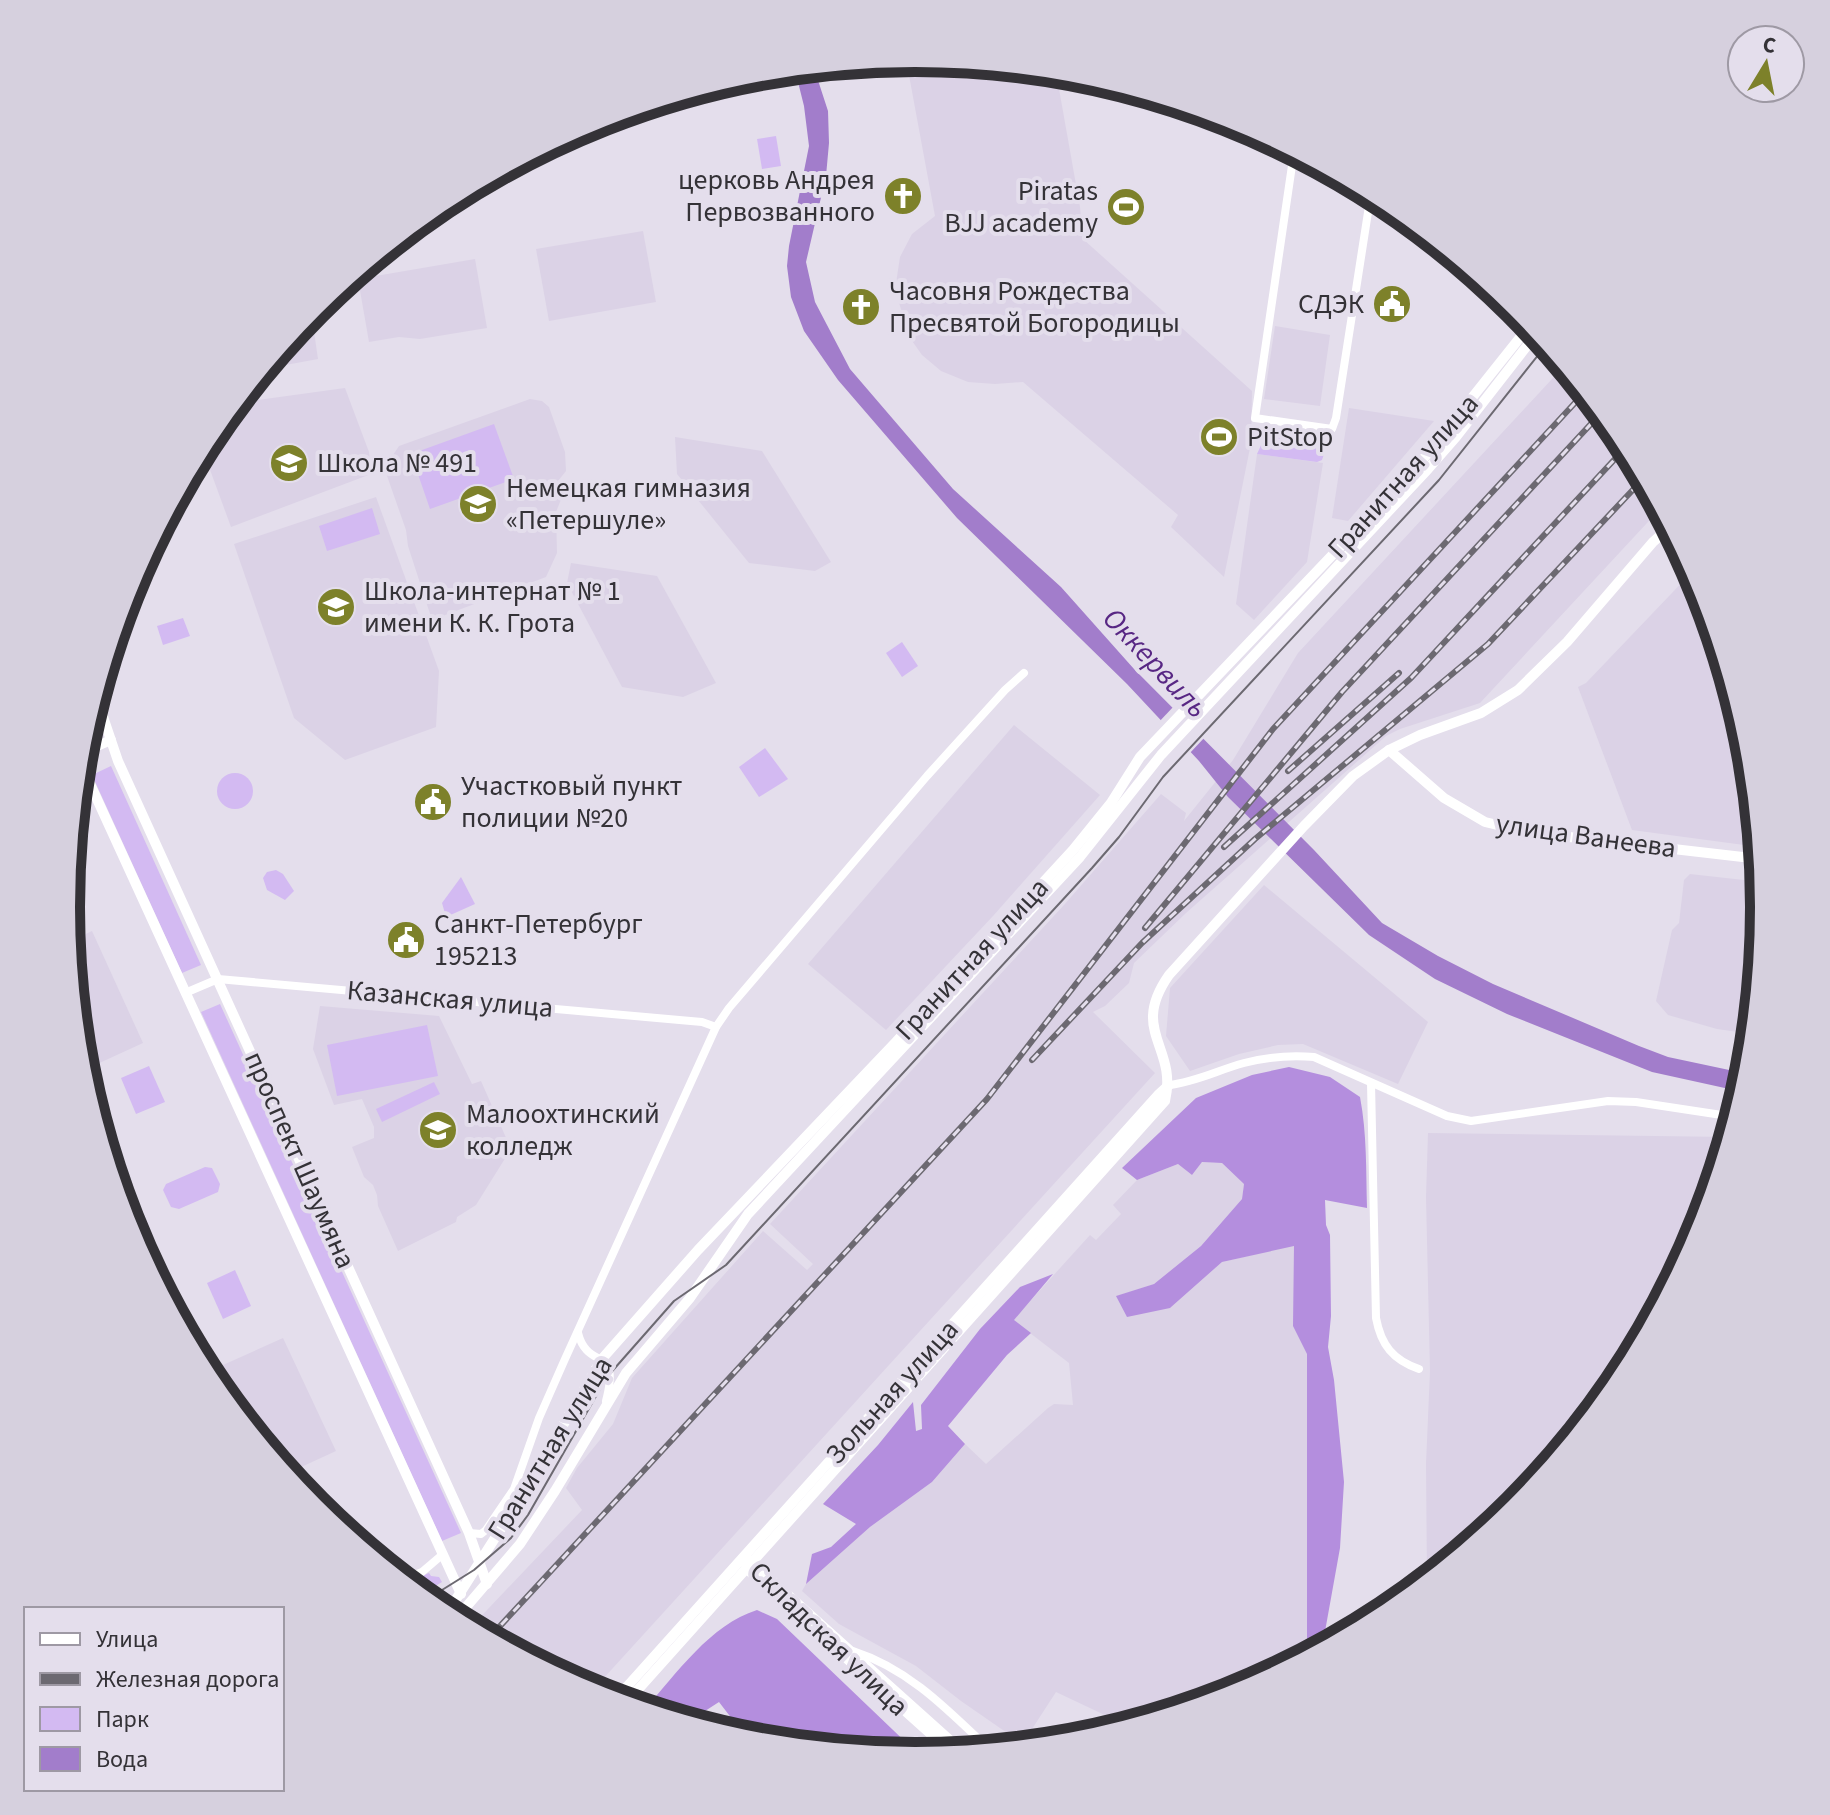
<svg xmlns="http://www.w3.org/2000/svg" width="1830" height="1815" font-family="'Source Sans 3',sans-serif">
  <rect width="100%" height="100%" fill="#e4deec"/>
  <g fill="#dbd2e6">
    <polygon points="915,58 1056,72 1080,207 1083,239 1252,391 1251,443 1224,577 1171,527 1178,515 1023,382 995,384 968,382 941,371 922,355 910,338 895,290 900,257 912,234 935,216 906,59"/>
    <polygon points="643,231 656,302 549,321 536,249"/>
    <polygon points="475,259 487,328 420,339 399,337 369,342 358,279"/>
    <polygon points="311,311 318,359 264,369"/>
    <polygon points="1275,326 1330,335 1320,406 1264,399"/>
    <polygon points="1564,366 1622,436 1660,509 1480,703 1400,729 1386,736 1186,913 1134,963 1129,983 1105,1006 1093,1012 1155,1073 592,1691 589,1692 470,1628 582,1510 566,1488 577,1468 613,1424 632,1378 763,1231 807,1270 813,1264 770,1224 1064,905 1161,794 1186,813 1184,821 1233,760 1298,653"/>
    <polygon points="345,388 369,452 371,474 231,527 202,448 209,435 236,403"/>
    <polygon points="530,399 542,401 549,407 565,452 566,471 558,481 562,497 556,512 557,553 546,577 432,620 408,546 406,530 386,473 389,461 399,446"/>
    <polygon points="1349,408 1434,421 1348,521 1332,518"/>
    <polygon points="675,437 762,451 831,562 815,571 749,563 677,474"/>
    <polygon points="1257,454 1323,463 1307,562 1254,620 1236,604"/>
    <polygon points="376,497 439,671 436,727 345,760 294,718 234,544"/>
    <polygon points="571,563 657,576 716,683 683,697 622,687 567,583"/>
    <polygon points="1693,571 1700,583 1748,742 1759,847 1632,830 1578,687 1586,683"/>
    <polygon points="1014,725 1100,795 993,916 886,1030 808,964"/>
    <polygon points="1690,874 1762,882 1764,908 1752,1034 1717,1029 1668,1015 1656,1001 1672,930 1679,923 1684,880"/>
    <polygon points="1264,885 1428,1022 1398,1084 1303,1044 1278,1045 1239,1054 1190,1071 1166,1036 1170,988"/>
    <polygon points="92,931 143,1043 82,1071 69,942"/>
    <polygon points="320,1006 439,1016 472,1084 481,1081 511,1149 476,1205 457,1217 456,1222 398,1251 378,1206 377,1195 373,1185 364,1177 352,1147 374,1138 374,1127 362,1099 334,1105 313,1049"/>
    <polygon points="1428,1133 1729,1137 1700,1233 1621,1380 1515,1509 1427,1581 1426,1464 1430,1371 1426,1197"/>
    <polygon points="1202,1162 1222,1163 1244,1184 1242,1199 1201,1246 1154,1284 1117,1296 1170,1308 1222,1262 1294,1245 1315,1247 1307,1657 1240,1693 1128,1726 1056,1692 1032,1729 1020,1742 961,1701 916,1666 839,1624 802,1591 806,1584 870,1527 932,1482 965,1444 986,1464 1048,1408 1054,1404 1073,1405 1069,1363 1013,1320 1090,1235 1096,1240 1121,1214 1113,1205 1137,1180 1178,1164 1192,1175"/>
    <polygon points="283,1338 336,1451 286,1474 232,1408 214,1369"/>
  </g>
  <g fill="#d3baf2">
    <polygon points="776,136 781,166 762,169 757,139"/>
    <polygon points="494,424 514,479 430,509 411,454"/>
    <polygon points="1286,427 1319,433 1326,440 1327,445 1322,460 1317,462 1257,454 1267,432"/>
    <polygon points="372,508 380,534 327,551 319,526"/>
    <polygon points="183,618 190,636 163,645 157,626"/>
    <polygon points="902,642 918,666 902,677 886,653"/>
    <polygon points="765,748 788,779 759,797 739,767"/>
    <polygon points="111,766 201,965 182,973 92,775"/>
    <circle cx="235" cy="791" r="18"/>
    <polygon points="276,870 283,874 294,891 285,900 267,890 263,878 267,872"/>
    <polygon points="461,877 475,904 446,917 442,903"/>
    <polygon points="220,1004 461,1533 442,1541 201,1012"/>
    <polygon points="427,1025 438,1076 337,1096 327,1045"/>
    <polygon points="149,1066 165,1102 136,1114 121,1078"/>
    <polygon points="434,1082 440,1094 382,1122 376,1109"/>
    <polygon points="205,1167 212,1168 220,1184 218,1192 179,1209 171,1207 163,1190 166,1184"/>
    <polygon points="235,1270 251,1306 223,1319 207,1283"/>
    <polygon points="429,1573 431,1576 439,1577 442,1582 421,1595 405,1583"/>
  </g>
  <g fill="#b48ede">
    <path d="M 1289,1067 L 1330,1077 L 1360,1097 C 1367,1134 1366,1170 1367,1208 L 1325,1200 L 1326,1225 L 1330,1235 L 1331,1316 L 1328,1347 L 1334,1380 L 1344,1482 L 1340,1548 L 1324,1637 L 1316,1652 L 1307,1657 L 1307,1354 L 1293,1326 L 1294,1246 L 1222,1262 L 1170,1308 L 1127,1317 L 1116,1296 L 1154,1284 L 1201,1246 L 1242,1199 L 1244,1184 L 1222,1163 L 1202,1162 L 1192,1175 L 1178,1164 L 1137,1180 L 1122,1168 L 1196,1098 L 1252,1075 Z"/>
    <polygon points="1053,1274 1014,1320 1031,1333 1007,1355 948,1426 965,1444 932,1482 870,1527 806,1584 812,1554 831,1547 856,1524 823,1504 878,1445 913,1402 916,1431 922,1429 921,1405 980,1329 1020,1287"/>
    <path d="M 757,1610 L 777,1619 L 916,1752 L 909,1756 L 749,1741 L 719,1702 L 688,1722 L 645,1709 C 677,1673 710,1625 757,1610 Z"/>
  </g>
  <polygon fill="#a27dcb" points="814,68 828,111 829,143 826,176 806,262 815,302 850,369 953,489 1061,587 1134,669 1314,850 1382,923 1438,956 1493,984 1639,1046 1668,1057 1748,1074 1743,1092 1652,1072 1507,1014 1435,979 1369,935 1228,797 1199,761 1127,684 957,518 838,380 804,331 791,297 787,266 789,246 809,146 804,106 795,70"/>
  <polygon fill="#e4deec" points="1175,705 1206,736 1188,755 1157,724"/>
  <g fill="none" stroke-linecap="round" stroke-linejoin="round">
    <g stroke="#fff" stroke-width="8">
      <polyline points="1294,152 1255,418 1332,429 1336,418 1371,193"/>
      <polyline points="185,993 218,979 702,1022 716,1027"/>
      <path d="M 1371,1083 L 1376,1318 C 1381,1345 1393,1360 1419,1369"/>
      <path d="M 1169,1085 C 1196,1082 1218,1070 1244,1063 C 1267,1057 1290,1055 1314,1057 L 1447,1116 L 1471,1121 L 1608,1101 L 1636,1102 L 1735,1117"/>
      <path d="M 578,1333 C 588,1372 621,1344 606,1401"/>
      <polyline points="469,1533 481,1534 486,1530 514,1489 539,1418 565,1359 716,1027 729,1008 927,776 1005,690 1024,673"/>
      <polyline points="402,1580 422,1572 442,1555"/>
      <path d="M 853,1651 C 909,1669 948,1710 990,1750"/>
    </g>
    <g stroke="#fff" stroke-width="10">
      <polyline points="96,696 118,761 469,1533 487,1584"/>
      <polyline points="1389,750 1444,798 1485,822 1526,832 1760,859"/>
      <polyline points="81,753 111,740"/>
      <polyline points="80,762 461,1594"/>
      <polyline points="749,1560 963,1752"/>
      <polyline points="746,1564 747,1569 952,1753"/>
      <polyline points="446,1615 523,1494 601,1360 698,1250 895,1043 1073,850 1111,803 1140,757 1420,463 1530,325"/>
      <polyline points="455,1620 520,1544 555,1491 626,1373 690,1298 748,1214 1080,857 1161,755 1428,469 1456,437 1537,333"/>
      <polyline points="615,1700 1158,1095 1169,1085"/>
      <path d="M 626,1703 L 1165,1101 C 1178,1046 1129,1032 1169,975 L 1304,826 L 1353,776 L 1389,750 L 1420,735 L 1481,713 L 1518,690 L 1567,642 L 1653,542 L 1670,527"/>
    </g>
    <polyline stroke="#6c6971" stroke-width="2" points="426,1600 474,1570 511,1538 528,1515 607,1377 674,1301 726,1265 1092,868 1119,837 1163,777 1439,480 1547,344"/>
    <defs>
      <g id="rail">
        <polyline points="1288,771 1399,673"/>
        <polyline points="1224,847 1411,678 1627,446"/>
        <polyline points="1145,928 1342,692 1602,412"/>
        <polyline points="1032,1060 1142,943 1255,839 1488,644 1644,478"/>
        <polyline points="489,1638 987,1099 1273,729 1585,392"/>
      </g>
    </defs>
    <use href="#rail" stroke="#6c6971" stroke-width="6"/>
    <use href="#rail" stroke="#e4deec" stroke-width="3" stroke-dasharray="9" stroke-linecap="butt"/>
  </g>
  <defs>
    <symbol id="church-disc" viewBox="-11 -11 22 22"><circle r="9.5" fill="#7d812a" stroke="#e4deec"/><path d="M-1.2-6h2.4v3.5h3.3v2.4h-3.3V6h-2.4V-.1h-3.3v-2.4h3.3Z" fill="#fff"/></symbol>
    <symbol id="stadium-disc" viewBox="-11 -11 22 22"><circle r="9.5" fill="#7d812a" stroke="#e4deec"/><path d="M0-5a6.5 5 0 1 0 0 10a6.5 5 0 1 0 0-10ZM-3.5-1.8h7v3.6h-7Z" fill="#fff"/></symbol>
    <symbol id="civic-disc" viewBox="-11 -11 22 22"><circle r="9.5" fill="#7d812a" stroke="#e4deec"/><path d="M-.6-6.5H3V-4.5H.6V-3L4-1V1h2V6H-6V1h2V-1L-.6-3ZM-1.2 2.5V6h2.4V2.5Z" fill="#fff"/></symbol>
    <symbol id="school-disc" viewBox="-11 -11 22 22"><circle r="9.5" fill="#7d812a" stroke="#e4deec"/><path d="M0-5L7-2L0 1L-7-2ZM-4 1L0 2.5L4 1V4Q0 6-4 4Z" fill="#fff"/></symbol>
    <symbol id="university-disc" viewBox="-11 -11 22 22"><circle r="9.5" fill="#7d812a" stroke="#e4deec"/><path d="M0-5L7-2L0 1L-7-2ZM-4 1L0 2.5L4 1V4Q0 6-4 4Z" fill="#fff"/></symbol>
  </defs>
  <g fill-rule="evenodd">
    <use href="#church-disc" x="881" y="174" width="44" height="44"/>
    <use href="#stadium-disc" x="1104" y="185" width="44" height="44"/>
    <use href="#civic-disc" x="1370" y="282" width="44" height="44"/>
    <use href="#church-disc" x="839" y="285" width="44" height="44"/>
    <use href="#stadium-disc" x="1197" y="415" width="44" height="44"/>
    <use href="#school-disc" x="267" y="441" width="44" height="44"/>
    <use href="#school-disc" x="456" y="482" width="44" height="44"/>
    <use href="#school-disc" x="314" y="585" width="44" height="44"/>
    <use href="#civic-disc" x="411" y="780" width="44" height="44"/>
    <use href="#civic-disc" x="384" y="918" width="44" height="44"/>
    <use href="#university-disc" x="416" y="1108" width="44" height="44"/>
  </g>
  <g text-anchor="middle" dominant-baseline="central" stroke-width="8" stroke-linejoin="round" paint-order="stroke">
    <g font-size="28" fill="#343237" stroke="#e4deec" text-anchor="start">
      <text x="875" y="180" text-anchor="end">церковь Андрея<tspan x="875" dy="32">Первозванного</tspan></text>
      <text x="1098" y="191" text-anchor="end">Piratas<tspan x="1098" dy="32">BJJ academy</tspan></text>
      <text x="889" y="291">Часовня Рождества<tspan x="889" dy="32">Пресвятой Богородицы</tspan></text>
      <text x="1364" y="304" text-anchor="end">СДЭК</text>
      <text x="1247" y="437">PitStop</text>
      <text x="317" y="463">Школа № 491</text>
      <text x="506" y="488">Немецкая гимназия<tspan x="506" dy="32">«Петершуле»</tspan></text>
      <text x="364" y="591">Школа-интернат № 1<tspan x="364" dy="32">имени К. К. Грота</tspan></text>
      <text x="461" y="786">Участковый пункт<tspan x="461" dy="32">полиции №20</tspan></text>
      <text x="434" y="924">Санкт-Петербург<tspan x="434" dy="32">195213</tspan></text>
      <text x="466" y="1114">Малоохтинский<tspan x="466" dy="32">колледж</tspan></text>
    </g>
    <g font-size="28" fill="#343237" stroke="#e4deec">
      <text transform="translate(1403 476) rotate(-48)">Гранитная улица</text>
      <text transform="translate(1586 836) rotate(8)">улица Ванеева</text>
      <text transform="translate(972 959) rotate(-47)">Гранитная улица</text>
      <text transform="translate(450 999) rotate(5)">Казанская улица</text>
      <text transform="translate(300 1160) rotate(66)">проспект Шаумяна</text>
      <text transform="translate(892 1392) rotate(-48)">Зольная улица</text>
      <text transform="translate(550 1448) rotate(-58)">Гранитная улица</text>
      <text transform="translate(829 1639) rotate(44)">Складская улица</text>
    </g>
    <g font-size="30" font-style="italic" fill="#582784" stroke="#e4deec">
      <text transform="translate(1155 663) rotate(47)">Оккервиль</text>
    </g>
  </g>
  <path d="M0 0H1830V1815H0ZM80 907a835 835 0 1 1 1670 0a835 835 0 1 1-1670 0Z" fill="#d6d0de" fill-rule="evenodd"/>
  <path fill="none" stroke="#343237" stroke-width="10" d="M80 907a835 835 0 1 1 1670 0a835 835 0 1 1-1670 0Z"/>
  <rect x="24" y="1607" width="260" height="184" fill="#e4deec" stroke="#9e99a4" stroke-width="2"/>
  <rect x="40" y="1633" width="40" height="12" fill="#ffffff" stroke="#9e99a4" stroke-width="2"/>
  <text x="96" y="1647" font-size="24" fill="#343237">Улица</text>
  <rect x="40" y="1673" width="40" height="12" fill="#6c6971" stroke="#9e99a4" stroke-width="2"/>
  <text x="96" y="1687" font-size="24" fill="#343237">Железная дорога</text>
  <rect x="40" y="1707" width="40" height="24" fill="#d3baf2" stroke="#9e99a4" stroke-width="2"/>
  <text x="96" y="1727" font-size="24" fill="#343237">Парк</text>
  <rect x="40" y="1747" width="40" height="24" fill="#a27dcb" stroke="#9e99a4" stroke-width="2"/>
  <text x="96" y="1767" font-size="24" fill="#343237">Вода</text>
  <g transform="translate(1766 64) rotate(10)"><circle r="38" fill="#e4deec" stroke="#9e99a4" stroke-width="2"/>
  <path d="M0-6L14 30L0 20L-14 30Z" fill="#7d812a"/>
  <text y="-12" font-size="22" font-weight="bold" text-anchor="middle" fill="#343237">С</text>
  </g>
</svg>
